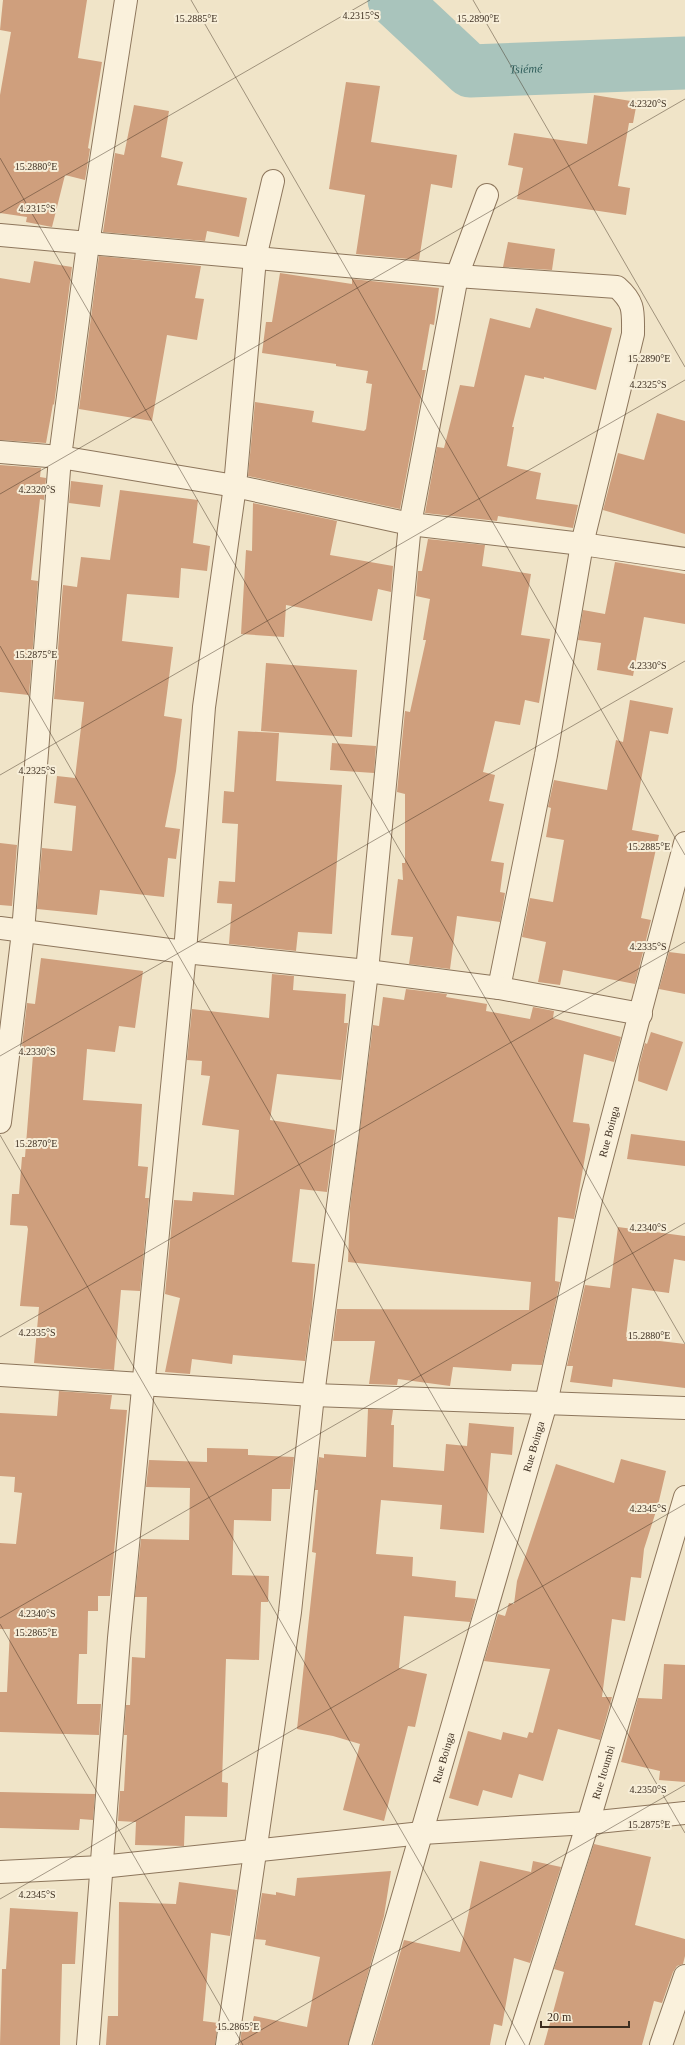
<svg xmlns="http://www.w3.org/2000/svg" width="685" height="2045" font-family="'Times New Roman',serif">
  <rect width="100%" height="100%" fill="#f0e4c8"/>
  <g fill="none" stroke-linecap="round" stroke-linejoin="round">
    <path stroke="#a9c4bc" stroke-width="53" id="s1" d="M 394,0 L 470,71 L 685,63"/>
  </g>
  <g fill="#cf9f7d">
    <polygon points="3,0 87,0 78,58 102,62 88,148 90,149 85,180 65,175 52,227 26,222 27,217 0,213 0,95 11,32 0,30"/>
    <polygon points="346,82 380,86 371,142 457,155 452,188 431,184 419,260 356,254 365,195 329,189"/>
    <polygon points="594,95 637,102 633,123 629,123 618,186 630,188 626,215 517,199 523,168 508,165 514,133 587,144"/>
    <polygon points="134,105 169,111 161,157 183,162 177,185 247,198 239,237 207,231 205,241 103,232 115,153 124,155"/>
    <polygon points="508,242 555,249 552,270 503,267"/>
    <polygon points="99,256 201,266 195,298 204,299 197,340 167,335 152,421 79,409"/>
    <polygon points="34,261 72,267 54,405 53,404 46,443 0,440 0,278 30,283"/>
    <polygon points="280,273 352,284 352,279 439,288 434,325 430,324 422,370 426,370 400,509 248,476 255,402 314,411 312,422 364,431 366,429 372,384 366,383 368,371 336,366 336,364 262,353 266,322 272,322"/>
    <polygon points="536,308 612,328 596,390 544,377 544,379 525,375 512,427 514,427 507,466 541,473 536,499 578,505 573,528 498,516 497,521 425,513 437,447 444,448 460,385 474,387 490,318 530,328"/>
    <polygon points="657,413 685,421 685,534 603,510 618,453 644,460"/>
    <polygon points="0,465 41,468 40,477 46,478 44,500 40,499 31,580 38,581 29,695 0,692"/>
    <polygon points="71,481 103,485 100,507 69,503"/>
    <polygon points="120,490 198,500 193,543 210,546 207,571 181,568 179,598 127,594 122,641 173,647 164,716 182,719 176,771 165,827 180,829 176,859 168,858 164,897 100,890 97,915 37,909 42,848 72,851 76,806 54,803 57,776 75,778 84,702 54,699 63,585 77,587 81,557 110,560"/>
    <polygon points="253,503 337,521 330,555 393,566 391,592 378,589 372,621 286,605 284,637 241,634 246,550 252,551"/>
    <polygon points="428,539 485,545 482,566 531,574 521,635 550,639 539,703 525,700 520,725 495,721 483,772 495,775 489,801 504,804 491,861 504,863 500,892 505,893 500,922 457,916 450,969 409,964 413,937 391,935 398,879 403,880 402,863 405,863 405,794 397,792 405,711 410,712 426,640 423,640 430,599 416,596 418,571 422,571"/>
    <polygon points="615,562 685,574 685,624 644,617 633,676 597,670 601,643 578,640 583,610 605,614"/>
    <polygon points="266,663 357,670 352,737 261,731"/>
    <polygon points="630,700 673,708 668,734 650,731 632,830 659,835 641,918 651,920 635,984 563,970 560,985 538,982 546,942 522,937 530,898 553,902 564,840 546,837 551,808 548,807 554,780 607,790 616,740 623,742"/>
    <polygon points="238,731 279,733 276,781 342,785 332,934 298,932 296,951 229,944 232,904 217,903 219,881 235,882 238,824 222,823 224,791 234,792"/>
    <polygon points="332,743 376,746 374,773 330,770"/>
    <polygon points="0,843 17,845 12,906 0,905"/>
    <polygon points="669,952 685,954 685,994 659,989"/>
    <polygon points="41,958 143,971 135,1028 119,1026 115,1052 87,1049 83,1100 142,1104 138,1166 148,1167 145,1198 149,1198 140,1291 121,1290 114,1370 34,1363 39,1307 20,1306 28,1229 27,1226 10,1225 12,1194 19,1194 22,1157 25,1157 33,1055 21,1054 27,1003 35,1004"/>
    <polygon points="272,974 294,976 293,990 346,994 344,1023 348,1023 341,1080 277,1074 270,1120 335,1130 327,1192 300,1189 292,1262 315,1264 312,1309 305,1361 233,1355 232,1364 192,1359 190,1374 165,1372 180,1298 165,1294 174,1200 192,1201 193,1192 234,1195 239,1130 202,1125 210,1076 201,1075 202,1061 187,1060 192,1009 269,1018"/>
    <polygon points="406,989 447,994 446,997 487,1004 486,1011 530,1019 533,1007 554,1011 553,1018 621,1037 614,1062 584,1054 573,1122 589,1124 590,1129 574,1219 558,1217 555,1281 560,1282 542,1365 512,1364 511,1371 453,1367 450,1386 398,1379 397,1385 369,1384 375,1341 333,1341 337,1309 529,1310 531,1282 348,1262 350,1208 373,1025 379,1026 383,997 404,1000"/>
    <polygon points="651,1032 683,1042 667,1091 638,1081 639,1066 645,1043 647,1044"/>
    <polygon points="631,1134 685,1141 685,1166 627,1159"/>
    <polygon points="618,1227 685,1236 685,1261 674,1259 669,1293 632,1288 626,1337 685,1344 685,1388 613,1379 612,1387 570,1382 573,1366 567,1366 585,1285 610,1288"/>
    <polygon points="59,1391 112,1395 110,1409 127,1410 110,1596 98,1596 98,1611 88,1611 87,1654 79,1654 77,1704 101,1704 99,1735 0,1732 0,1692 7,1692 10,1629 0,1629 0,1543 16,1544 22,1493 14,1492 15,1477 0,1476 0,1413 57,1416"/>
    <polygon points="368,1409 393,1410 391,1425 394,1425 393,1467 444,1471 446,1444 467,1446 469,1423 514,1427 512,1455 491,1453 484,1533 440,1529 442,1505 381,1500 376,1554 413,1557 412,1576 456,1581 455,1597 476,1599 470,1622 404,1616 399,1668 427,1674 415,1727 408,1726 384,1821 343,1810 360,1744 333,1736 297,1729 316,1553 312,1552 318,1490 315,1490 319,1457 324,1458 324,1454 366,1457"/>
    <polygon points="207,1448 248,1449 248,1455 294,1457 290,1489 272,1489 271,1521 234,1520 232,1575 269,1576 268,1602 261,1602 259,1660 226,1659 222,1782 228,1783 227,1817 185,1816 184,1846 135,1845 136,1822 118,1821 120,1791 124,1791 127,1735 124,1735 126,1705 130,1705 132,1657 145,1658 147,1597 135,1597 141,1539 189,1540 190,1488 146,1487 149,1460 207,1462"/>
    <polygon points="621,1459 666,1471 658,1505 644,1549 641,1578 631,1577 625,1621 612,1619 602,1697 612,1697 600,1740 558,1729 543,1781 519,1774 512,1798 483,1790 478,1806 449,1798 468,1731 501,1740 503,1732 527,1738 529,1732 533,1733 550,1669 484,1661 498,1614 505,1616 509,1603 514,1604 517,1581 556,1464 614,1483"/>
    <polygon points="664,1664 685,1665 685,1782 659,1780 660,1771 621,1762 638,1698 662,1699"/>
    <polygon points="0,1792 95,1794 93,1820 80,1819 79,1830 0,1828"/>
    <polygon points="594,1844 651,1857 635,1925 685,1939 685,1956 683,1964 677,1966 673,1972 662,2003 654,2001 642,2045 544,2045 564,1972 554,1969"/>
    <polygon points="480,1861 531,1872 533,1861 561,1867 530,1963 514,1958 502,2026 494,2024 490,2045 373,2045 404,1940 460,1952"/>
    <polygon points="391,1871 384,1916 348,2045 240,2045 242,2026 251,2027 254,2016 307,2027 320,1957 265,1945 266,1940 255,1939 262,1893 276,1895 276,1892 295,1896 297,1878"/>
    <polygon points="179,1882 237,1890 230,1936 211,1933 203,2021 218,2023 215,2045 106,2045 108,2016 118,2016 119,1902 176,1904"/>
    <polygon points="10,1908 78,1912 75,1964 62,1964 60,2045 0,2045 2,1969 6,1969"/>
  </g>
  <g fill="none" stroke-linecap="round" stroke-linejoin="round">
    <defs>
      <g id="minor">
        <path d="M 0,235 L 457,276 L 617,287 C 635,303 633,311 633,334 L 582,544 L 546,755 L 499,988"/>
        <polyline points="0,452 60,457 235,486 410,524 582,544 685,559"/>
        <polyline points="0,928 185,952 367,971 499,988 641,1014"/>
        <polyline points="0,1122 23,932 60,457 88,244 126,0"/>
        <polyline points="0,1375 313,1395 685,1408"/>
        <polyline points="0,1872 101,1867 422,1833 588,1823 685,1813"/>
        <polyline points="88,2045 119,1638 185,952 204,707 235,486 255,258 273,181"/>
        <polyline points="227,2045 290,1612 313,1395 348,1130 367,971 410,524 457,276 487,195"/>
        <path id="s2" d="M 360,2045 L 546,1403 L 592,1195 L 685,843"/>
        <path id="s3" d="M 517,2045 L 588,1823 L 685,1497"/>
        <polyline points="661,2045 685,1976"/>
      </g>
    </defs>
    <use href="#minor" stroke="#8d765c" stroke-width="24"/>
    <use href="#minor" stroke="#faf1dc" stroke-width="22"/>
  </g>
  <path fill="none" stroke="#3d2e20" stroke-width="1" stroke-opacity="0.45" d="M 191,0 L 685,855M 473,0 L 685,367M 0,158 L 685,1344M 0,213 L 370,0M 0,494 L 685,99M 0,646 L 685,1833M 0,775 L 685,380M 0,1056 L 685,661M 0,1135 L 525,2045M 0,1337 L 685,942M 0,1618 L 685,1223M 0,1624 L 243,2045M 0,1899 L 685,1504M 235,2045 L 685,1785"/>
  <g text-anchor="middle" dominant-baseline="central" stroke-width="4" stroke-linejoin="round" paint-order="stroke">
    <g font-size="11" fill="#3d2e20" stroke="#f7eed8">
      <text stroke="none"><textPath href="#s2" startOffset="947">Rue Boinga</textPath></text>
      <text stroke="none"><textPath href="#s2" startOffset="623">Rue Boinga</textPath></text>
      <text stroke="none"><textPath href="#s2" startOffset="299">Rue Boinga</textPath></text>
      <text stroke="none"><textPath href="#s3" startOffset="286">Rue Itoumbi</textPath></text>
    </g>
    <g font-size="12" font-style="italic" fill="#2f5d5a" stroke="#f7eed8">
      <text stroke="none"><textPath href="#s1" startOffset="160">Tsiémé</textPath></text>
    </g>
  </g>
  <g font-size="10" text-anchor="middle" fill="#3d2e20" stroke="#f7eed8" stroke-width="4" stroke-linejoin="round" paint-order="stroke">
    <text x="361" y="19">4.2315°S</text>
    <text x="196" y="22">15.2885°E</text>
    <text x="478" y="22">15.2890°E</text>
    <text x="648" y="107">4.2320°S</text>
    <text x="36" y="170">15.2880°E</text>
    <text x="37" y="212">4.2315°S</text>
    <text x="649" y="362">15.2890°E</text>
    <text x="648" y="388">4.2325°S</text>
    <text x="37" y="493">4.2320°S</text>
    <text x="36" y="658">15.2875°E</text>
    <text x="648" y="669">4.2330°S</text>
    <text x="37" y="774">4.2325°S</text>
    <text x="649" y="850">15.2885°E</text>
    <text x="648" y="950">4.2335°S</text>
    <text x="37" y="1055">4.2330°S</text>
    <text x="36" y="1147">15.2870°E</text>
    <text x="648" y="1231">4.2340°S</text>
    <text x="37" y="1336">4.2335°S</text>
    <text x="649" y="1339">15.2880°E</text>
    <text x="648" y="1512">4.2345°S</text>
    <text x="37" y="1617">4.2340°S</text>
    <text x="36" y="1636">15.2865°E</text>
    <text x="648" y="1793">4.2350°S</text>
    <text x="649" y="1828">15.2875°E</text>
    <text x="37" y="1898">4.2345°S</text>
    <text x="238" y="2030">15.2865°E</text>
  </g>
  <path d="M541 2021v6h88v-6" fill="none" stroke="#3d2e20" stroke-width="2"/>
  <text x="547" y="2021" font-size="12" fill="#3d2e20" stroke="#f7eed8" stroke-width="3" paint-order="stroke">20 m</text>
</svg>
